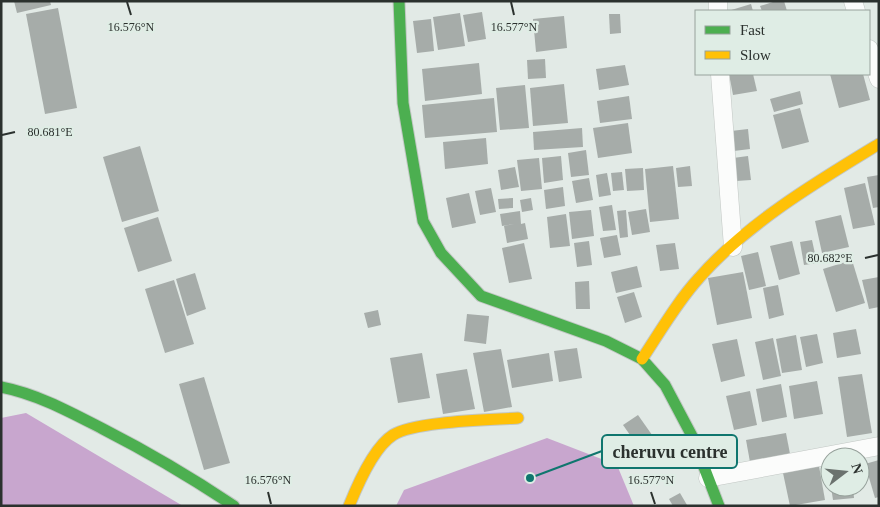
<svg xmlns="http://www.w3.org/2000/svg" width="880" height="507" font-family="Georgia,serif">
  <rect width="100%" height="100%" fill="#e2eae6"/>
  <g fill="#c8a6ce">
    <polygon points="26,413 183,506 1,506 1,418"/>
    <polygon points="547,438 617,465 634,506 396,506 404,490"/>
  </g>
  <g fill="#a6aca9">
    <polygon points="14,1 50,1 51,5 17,13"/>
    <polygon points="776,1 784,1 787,11 762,11 760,6"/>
    <polygon points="751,4 753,11 728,11"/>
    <polygon points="58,8 77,108 45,114 26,14"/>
    <polygon points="482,12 486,39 468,42 463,15"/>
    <polygon points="460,13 465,46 438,50 433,17"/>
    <polygon points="609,14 620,14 621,33 610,34"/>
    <polygon points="564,16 567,48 536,52 533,19"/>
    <polygon points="431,19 434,51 417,53 413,21"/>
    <polygon points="545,59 546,78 528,79 527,60"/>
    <polygon points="479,63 482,94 425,101 422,69"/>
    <polygon points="625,65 629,85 599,90 596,69"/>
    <polygon points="729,74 753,74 757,91 733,95"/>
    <polygon points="830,74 863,74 870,100 839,108"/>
    <polygon points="564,84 568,123 533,126 530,88"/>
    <polygon points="525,85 529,128 500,130 496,88"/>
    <polygon points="800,91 803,104 774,112 770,99"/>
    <polygon points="629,96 632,119 600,123 597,101"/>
    <polygon points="494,98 497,132 425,138 422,105"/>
    <polygon points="800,108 809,142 782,149 773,115"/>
    <polygon points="628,123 632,153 598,158 593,128"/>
    <polygon points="582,128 583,147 534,150 533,132"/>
    <polygon points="748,129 750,149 734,151 731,131"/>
    <polygon points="486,138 488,164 445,169 443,142"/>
    <polygon points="140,146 159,211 122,222 103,157"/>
    <polygon points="586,150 589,175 571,177 568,153"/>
    <polygon points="561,156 563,180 544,183 542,158"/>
    <polygon points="748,156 751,180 736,181 733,158"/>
    <polygon points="539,158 542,189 521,191 517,160"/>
    <polygon points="673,166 679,219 650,222 645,169"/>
    <polygon points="690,166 692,186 678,187 676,168"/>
    <polygon points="515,167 519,187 501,190 498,170"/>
    <polygon points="643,168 644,190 627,191 625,169"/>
    <polygon points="622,172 624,190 613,191 611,173"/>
    <polygon points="607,173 611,195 599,197 596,175"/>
    <polygon points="879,175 879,207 873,208 867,177"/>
    <polygon points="589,178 593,200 576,203 572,181"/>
    <polygon points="865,183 875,225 853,229 844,188"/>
    <polygon points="563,187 565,206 546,209 544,190"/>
    <polygon points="491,188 496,212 480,215 475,191"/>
    <polygon points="469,193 476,223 452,228 446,198"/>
    <polygon points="513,198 513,208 499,209 498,199"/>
    <polygon points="531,198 533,210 522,212 520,200"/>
    <polygon points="612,205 616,230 603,231 599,207"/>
    <polygon points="646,209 650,232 632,235 628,212"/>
    <polygon points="591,210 594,236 572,239 569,212"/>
    <polygon points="626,210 628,237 620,238 617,211"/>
    <polygon points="520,211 521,224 525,223 528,239 507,243 504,226 514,224 502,226 500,214"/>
    <polygon points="566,214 570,246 550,248 547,217"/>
    <polygon points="841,215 849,247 822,253 815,221"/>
    <polygon points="158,217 172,261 138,272 124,228"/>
    <polygon points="617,235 621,255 604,258 600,238"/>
    <polygon points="812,240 817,263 804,265 800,242"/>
    <polygon points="589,241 592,265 577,267 574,243"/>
    <polygon points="792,241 800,274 779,280 770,246"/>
    <polygon points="524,243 532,279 509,283 502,248"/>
    <polygon points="675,243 679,269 660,271 656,245"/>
    <polygon points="758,252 766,286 749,290 741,256"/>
    <polygon points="852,260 865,303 836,312 823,269"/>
    <polygon points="637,266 642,287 616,293 611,272"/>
    <polygon points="743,272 752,318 717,325 708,278"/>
    <polygon points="195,273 206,309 187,316 176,279"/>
    <polygon points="879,277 879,307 869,309 862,280"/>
    <polygon points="174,280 194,344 165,353 145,289"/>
    <polygon points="589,281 590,309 576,309 575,282"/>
    <polygon points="778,285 784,315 769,319 763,288"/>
    <polygon points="634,292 642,317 625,323 617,297"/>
    <polygon points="378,310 381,325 368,328 364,313"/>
    <polygon points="467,314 489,316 486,344 464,341"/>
    <polygon points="856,329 861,354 837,358 833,333"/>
    <polygon points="817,334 823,363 806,367 800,337"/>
    <polygon points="796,335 802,370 782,373 776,339"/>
    <polygon points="773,338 781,376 763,380 755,342"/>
    <polygon points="737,339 745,376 721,382 712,344"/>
    <polygon points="577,348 582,378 559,382 554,351"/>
    <polygon points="501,349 512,407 484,412 473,353"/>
    <polygon points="422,353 430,398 398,403 390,358"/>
    <polygon points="549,353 553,381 512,388 507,360"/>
    <polygon points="467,369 475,409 443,414 436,374"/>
    <polygon points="862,374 872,433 847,437 838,377"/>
    <polygon points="204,377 230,463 204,470 179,384"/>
    <polygon points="817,381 823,414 794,419 789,386"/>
    <polygon points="781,384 787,417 762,422 756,389"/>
    <polygon points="750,391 757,425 734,430 726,396"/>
    <polygon points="638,415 657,442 642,452 623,425"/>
    <polygon points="786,433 790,454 750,462 746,440"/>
    <polygon points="879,460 879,497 875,498 865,464"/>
    <polygon points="819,466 825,500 790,506 783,473"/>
    <polygon points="831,487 853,487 854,498 833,500"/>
    <polygon points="680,493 687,505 673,506 669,499"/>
  </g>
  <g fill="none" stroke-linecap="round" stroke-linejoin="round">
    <defs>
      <g id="street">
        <polyline points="718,1 718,11"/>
        <polyline points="853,1 856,11"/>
        <polyline points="869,49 879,79"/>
        <polyline points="720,74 733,247"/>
        <polyline points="708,478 879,446"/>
      </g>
      <g id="fast">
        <polyline points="399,1 403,103 423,221 441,253 481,296 606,341 642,359 665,385 692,436 719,506"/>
        <path d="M 1,387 C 37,394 70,412 103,429 C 148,452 192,478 234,506"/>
      </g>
      <g id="slow">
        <path d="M 642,359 C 660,332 677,302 699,278 C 746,224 818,181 879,144"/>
        <path d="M 349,506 C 357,486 374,447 393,435 C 415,421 490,420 518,418"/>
      </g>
    </defs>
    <use href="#street" stroke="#c2c7c4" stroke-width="19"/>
    <use href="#fast" stroke="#c2c7c4" stroke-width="13"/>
    <use href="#slow" stroke="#c2c7c4" stroke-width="13"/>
    <use href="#street" stroke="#fbfcfb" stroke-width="18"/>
    <use href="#fast" stroke="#4caf50" stroke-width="11"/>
    <use href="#slow" stroke="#ffc107" stroke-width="11"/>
  </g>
  <path fill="none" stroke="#2b312e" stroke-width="2" d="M 127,2 L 131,15M 511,2 L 514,15M 2,135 L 15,132M 865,258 L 878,255M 268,492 L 271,504M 651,492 L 655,504"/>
  <g font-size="12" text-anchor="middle" fill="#2b312e" stroke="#dfede5" stroke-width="4.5" stroke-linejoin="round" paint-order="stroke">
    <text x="131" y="31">16.576°N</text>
    <text x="514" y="31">16.577°N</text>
    <text x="50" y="136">80.681°E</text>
    <text x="830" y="262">80.682°E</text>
    <text x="268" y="484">16.576°N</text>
    <text x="651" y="484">16.577°N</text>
  </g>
  <path fill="none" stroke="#0f766e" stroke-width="2" d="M530 478L602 451"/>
  <circle fill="#0f766e" stroke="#dfede5" stroke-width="2" cx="530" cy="478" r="5"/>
  <rect fill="#dfede5" stroke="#0f766e" stroke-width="2" x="602" y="435" width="135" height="33" rx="5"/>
  <g font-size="18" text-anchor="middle" font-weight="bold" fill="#2b312e">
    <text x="670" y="458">cheruvu centre</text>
  </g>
  <rect width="880" height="507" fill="none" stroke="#2b312e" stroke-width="5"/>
  <rect x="695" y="10" width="175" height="65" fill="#dfede5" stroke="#97a29c"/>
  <rect x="705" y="26" width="25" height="8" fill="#4caf50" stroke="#97a29c"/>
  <text x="740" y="35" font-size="15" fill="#2b312e">Fast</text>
  <rect x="705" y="51" width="25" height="8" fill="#ffc107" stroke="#97a29c"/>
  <text x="740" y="60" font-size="15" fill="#2b312e">Slow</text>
  <g transform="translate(845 472) rotate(74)"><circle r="24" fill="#dfede5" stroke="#97a29c"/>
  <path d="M0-4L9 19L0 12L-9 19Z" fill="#6b726e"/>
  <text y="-8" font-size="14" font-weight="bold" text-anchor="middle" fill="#2b312e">N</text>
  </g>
</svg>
